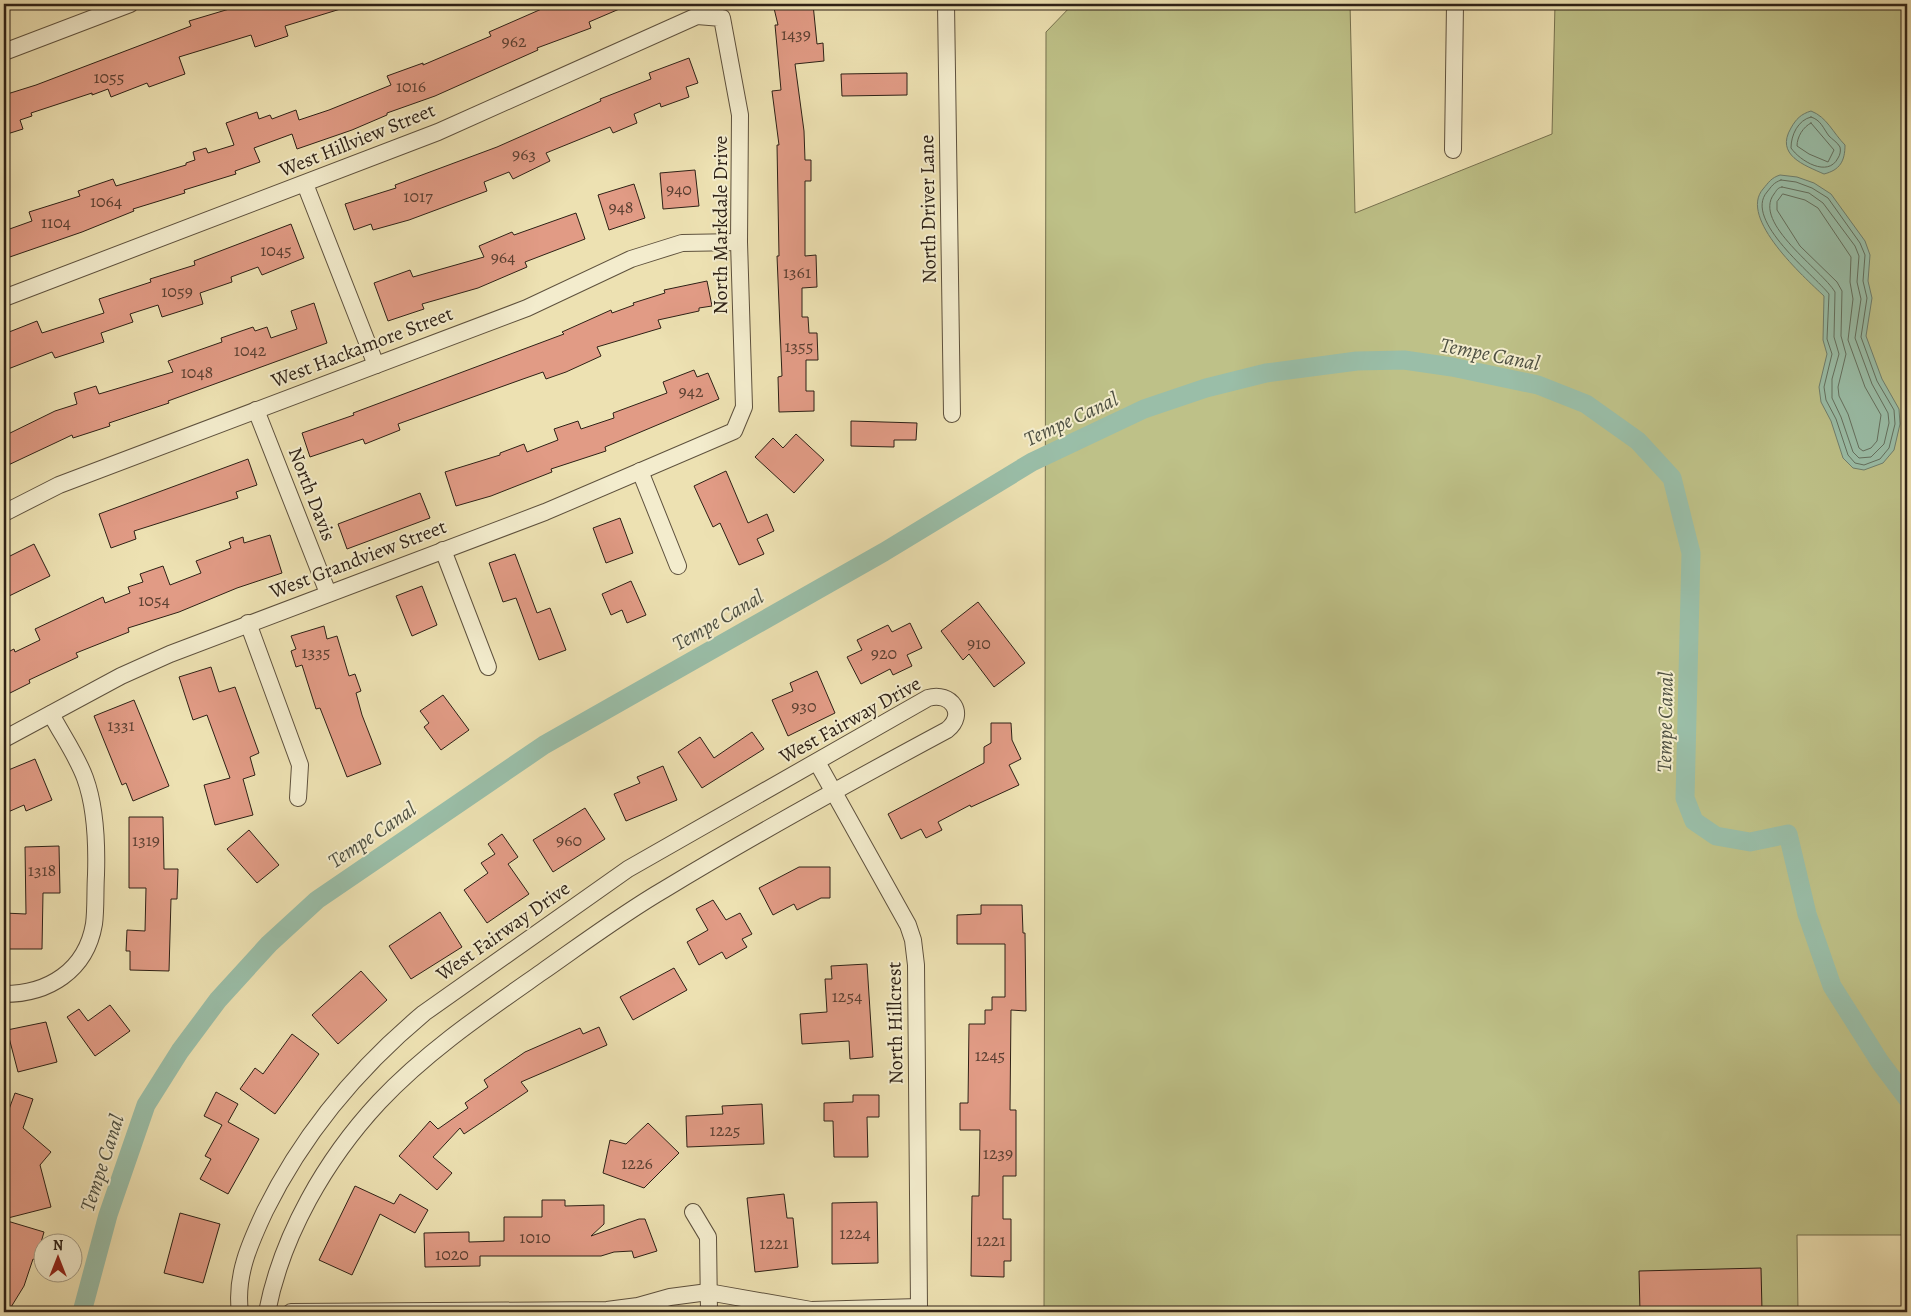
<svg xmlns="http://www.w3.org/2000/svg" width="1911" height="1316" font-family="Alegreya,serif">
  <rect width="100%" height="100%" fill="#ede1b2"/>
  <filter id="stains"><feTurbulence type="fractalNoise" baseFrequency=".004" numOctaves="4"/><feColorMatrix values="0 0 0 0 .2 0 0 0 0 .09 0 0 0 0 .02 0 0 0 .5 -.17"/></filter>
  <radialGradient id="worn" r=".72"><stop offset=".6" stop-color="#630" stop-opacity="0"/><stop offset="1" stop-color="#630" stop-opacity=".3"/></radialGradient>
  <polygon fill="#bec188" stroke="#76714f" points="1073,4 1350,4 1355,213 1552,134 1555,4 1907,4 1907,1235 1797,1235 1798,1312 1044,1312 1046,32"/>
  <g fill="#9abea8" stroke="#6f7f6e">
    <path d="M 1811,111 C 1827,117 1833,133 1845,145 C 1845,161 1840,170 1824,174 C 1804,165 1775,155 1791,128 C 1796,119 1801,114 1811,111 Z"/>
    <path d="M 1780,175 L 1797,177 L 1814,183 L 1831,194 L 1865,241 L 1870,255 L 1868,281 L 1872,298 L 1866,336 L 1882,379 L 1899,409 L 1900,424 L 1894,450 L 1883,463 L 1864,470 L 1853,468 L 1843,458 L 1831,421 L 1821,402 L 1819,387 L 1827,354 L 1823,340 L 1824,296 C 1804,277 1738,218 1763,189 C 1769,182 1771,178 1780,175 Z"/>
  </g>
  <g fill="none" stroke-linecap="round" stroke-linejoin="round">
    <g stroke="#64705f" stroke-width="1">
      <path d="M 1811,117 C 1821,120 1823,128 1829,136 C 1832,139 1838,143 1840,147 C 1841,151 1840,155 1838,158 C 1828,178 1800,161 1791,148 C 1791,135 1798,120 1811,117 Z"/>
      <path d="M 1811,123 L 1834,150 L 1828,162 L 1809,154 L 1797,146 C 1797,137 1803,127 1811,123 Z"/>
      <path d="M 1781,180 L 1796,182 L 1812,188 L 1828,198 L 1860,243 L 1865,255 L 1863,281 L 1867,298 L 1861,337 L 1877,381 L 1894,410 L 1895,424 L 1889,448 L 1880,459 L 1864,465 L 1855,463 L 1848,455 L 1836,419 L 1826,400 L 1824,387 L 1832,354 L 1827,339 L 1829,294 C 1814,275 1743,220 1767,192 C 1772,186 1773,183 1781,180 Z"/>
      <path d="M 1782,187 L 1809,193 L 1823,203 L 1855,246 L 1859,256 L 1857,282 L 1861,299 L 1855,338 L 1872,384 L 1888,413 L 1889,423 L 1884,444 L 1871,457 L 1859,458 L 1853,452 L 1841,417 L 1832,398 L 1832,379 L 1839,354 L 1834,337 L 1835,292 C 1822,270 1752,223 1774,194 C 1777,190 1777,188 1782,187 Z"/>
      <polygon points="1783,194 1805,200 1818,208 1851,257 1850,282 1853,299 1848,340 1865,387 1881,415 1877,441 1871,448 1863,451 1859,448 1848,414 1839,396 1838,387 1846,354 1841,336 1842,291 1837,282 1800,246 1777,210 1777,202"/>
    </g>
    <polyline stroke="#9abea8" stroke-width="19" points="82,1312 108,1215 146,1105 180,1051 218,1000 269,944 317,900 544,745 884,552 1032,462 1144,409 1206,388 1266,373 1357,361 1404,360 1452,367 1538,385 1586,404 1638,441 1672,478 1691,553 1685,798 1694,821 1716,836 1750,842 1788,834 1807,914 1832,986 1880,1062 1907,1098"/>
  </g>
  <g fill="#e19b85" stroke="#2e2116">
    <polygon points="246,4 347,4 347,7 285,26 288,36 255,47 251,35 179,57 185,74 149,87 147,83 111,97 108,89 92,95 92,93 31,113 32,116 20,120 23,129 4,135 4,95 36,85 191,26 189,21"/>
    <polygon points="553,4 631,4 589,22 591,28 537,48 538,50 435,96 387,113 387,115 352,130 297,149 292,134 254,148 260,162 235,171 236,174 184,190 185,193 133,209 134,211 82,232 4,259 4,231 32,221 29,212 80,196 78,191 113,179 116,186 186,165 186,163 195,160 193,152 206,148 208,153 234,145 226,123 257,112 259,119 270,115 272,119 296,110 299,120 329,110 391,85 387,76 423,63 423,65 491,36 489,32"/>
    <polygon points="773,4 813,4 817,44 823,43 824,61 795,64 804,131 805,160 811,160 811,181 805,181 805,256 816,255 817,287 802,288 802,317 808,317 809,333 817,333 818,360 806,360 806,391 814,391 814,411 779,412 778,377 782,376 777,256 779,256 777,145 779,145 772,91 781,90 775,25 778,25"/>
    <polygon points="689,58 698,83 686,87 689,97 661,107 660,103 634,114 637,123 613,133 610,127 546,153 550,161 513,179 509,172 484,182 487,191 409,220 373,230 371,224 354,230 345,204 396,188 395,185 497,147 601,101 600,99 651,79 649,73"/>
    <polygon points="907,73 907,95 842,96 841,74"/>
    <polygon points="695,170 699,206 663,209 660,173"/>
    <polygon points="634,184 645,218 609,230 598,195"/>
    <polygon points="576,213 585,239 525,262 527,267 478,288 422,304 424,309 388,321 374,283 410,270 413,277 484,257 479,246 512,232 514,235"/>
    <polygon points="291,224 304,258 262,275 258,267 231,277 232,282 200,293 203,304 162,317 158,305 130,314 133,322 101,333 104,342 55,358 52,352 8,369 4,360 4,334 37,321 42,333 104,313 99,299 151,282 150,279 195,265 194,261"/>
    <polygon points="707,281 712,306 699,308 699,311 658,320 661,328 597,347 601,356 566,372 546,379 543,372 523,379 398,424 400,430 365,444 363,439 310,457 302,433 354,415 353,413 564,334 562,332 611,310 612,313 634,305 633,303 665,293 664,290"/>
    <polygon points="314,303 327,343 168,401 169,403 109,423 110,426 73,438 72,435 4,467 4,436 55,411 77,404 74,393 96,386 99,394 173,372 168,361 222,342 221,338 253,327 255,331 267,327 271,338 297,329 291,311"/>
    <polygon points="694,370 697,377 708,373 719,399 605,447 606,451 551,469 552,472 491,496 456,506 445,472 500,455 500,453 524,444 527,452 558,440 554,429 578,421 581,429 614,418 613,413 667,393 663,382"/>
    <polygon points="851,421 917,423 916,440 894,440 894,447 851,446"/>
    <polygon points="796,434 824,460 794,493 755,457 773,438 783,448"/>
    <polygon points="248,459 257,485 236,492 238,498 134,531 136,539 111,548 99,514"/>
    <polygon points="726,471 748,523 767,514 774,531 757,539 764,554 739,565 720,523 713,527 694,486"/>
    <polygon points="420,493 430,518 347,549 338,524"/>
    <polygon points="620,518 633,553 606,563 593,528"/>
    <polygon points="270,535 282,573 237,588 179,612 128,628 129,632 76,653 78,657 29,680 30,683 4,696 4,654 14,649 15,652 40,640 35,629 103,597 105,603 130,593 128,587 143,582 140,574 163,566 170,585 201,573 196,561 231,548 229,542 243,537 244,543"/>
    <polygon points="34,544 50,576 7,597 4,589 4,559"/>
    <polygon points="515,554 537,613 550,608 566,650 539,660 516,598 503,602 489,563"/>
    <polygon points="631,581 646,615 627,623 622,610 611,615 602,594"/>
    <polygon points="422,586 437,625 412,636 396,596"/>
    <polygon points="978,602 1025,663 994,687 969,654 963,660 941,631"/>
    <polygon points="910,623 922,648 907,655 912,666 893,675 890,669 861,684 847,657 862,650 857,640 888,625 892,632"/>
    <polygon points="324,626 327,639 337,636 349,676 355,674 361,691 356,693 362,715 381,764 347,777 320,708 316,709 302,665 296,667 291,651 296,649 291,636"/>
    <polygon points="211,667 219,692 235,687 259,753 250,757 255,775 243,779 253,815 215,825 204,785 230,778 207,715 193,720 179,677"/>
    <polygon points="817,671 835,713 788,736 772,700 793,691 790,683"/>
    <polygon points="443,695 469,730 441,750 424,727 429,723 420,711"/>
    <polygon points="134,700 169,786 133,801 126,783 122,785 94,716"/>
    <polygon points="991,723 1011,723 1012,740 1021,759 1009,765 1019,785 971,807 970,805 938,822 942,830 926,838 921,829 901,839 888,814 984,763 984,747 991,743"/>
    <polygon points="752,732 764,749 702,788 678,752 700,737 714,758"/>
    <polygon points="35,759 52,800 26,811 24,805 8,812 4,803 4,779 8,778 6,771"/>
    <polygon points="663,766 677,800 626,821 614,794 640,783 637,777"/>
    <polygon points="585,808 605,839 553,872 533,840"/>
    <polygon points="129,817 163,817 164,869 178,869 177,899 171,899 169,971 130,970 130,951 126,951 127,930 145,931 146,888 129,888"/>
    <polygon points="249,830 279,865 257,883 227,849"/>
    <polygon points="502,834 518,857 508,864 529,894 487,923 464,890 488,873 481,863 495,854 488,844"/>
    <polygon points="59,846 60,893 43,893 42,949 4,949 4,913 26,914 25,847"/>
    <polygon points="799,867 830,867 830,898 821,898 797,910 794,904 773,915 759,888"/>
    <polygon points="713,900 726,920 740,913 752,934 742,939 747,947 726,959 722,952 699,965 687,942 708,930 696,909"/>
    <polygon points="981,905 1022,905 1023,933 1025,933 1026,1011 1011,1010 1010,1110 1016,1110 1016,1176 1003,1176 1003,1219 1011,1219 1011,1261 1004,1261 1004,1277 971,1276 972,1196 979,1196 980,1130 960,1130 960,1103 968,1103 969,1024 985,1024 985,1010 992,1010 992,997 1005,997 1005,944 957,944 957,915 981,914"/>
    <polygon points="440,912 462,947 411,979 389,946"/>
    <polygon points="867,964 873,1057 850,1059 849,1041 802,1044 800,1014 827,1012 825,979 832,979 831,966"/>
    <polygon points="674,968 687,990 633,1020 620,997"/>
    <polygon points="361,971 387,1000 338,1044 312,1015"/>
    <polygon points="110,1005 130,1031 95,1056 67,1017 79,1009 88,1021"/>
    <polygon points="46,1022 57,1062 18,1072 7,1030"/>
    <polygon points="599,1027 607,1045 521,1082 528,1091 464,1134 460,1128 433,1157 452,1173 437,1190 399,1156 430,1121 438,1129 468,1108 465,1103 488,1087 484,1080 525,1052 580,1028 583,1034"/>
    <polygon points="292,1034 319,1054 275,1114 240,1089 255,1068 263,1074"/>
    <polygon points="216,1092 238,1104 228,1122 259,1139 228,1194 200,1179 211,1159 205,1156 222,1125 204,1116"/>
    <polygon points="15,1093 33,1099 23,1128 51,1152 40,1165 51,1207 4,1219 4,1110 8,1112"/>
    <polygon points="853,1095 879,1095 879,1117 867,1117 868,1157 834,1157 833,1121 824,1121 824,1103 853,1102"/>
    <polygon points="762,1104 764,1144 687,1147 686,1116 723,1114 722,1106"/>
    <polygon points="648,1123 679,1153 644,1188 603,1173 610,1140 626,1144"/>
    <polygon points="355,1186 394,1204 400,1194 428,1210 415,1233 380,1214 352,1275 319,1260"/>
    <polygon points="784,1194 787,1218 793,1218 798,1267 755,1272 747,1198"/>
    <polygon points="542,1200 565,1200 565,1206 604,1205 604,1224 591,1236 639,1219 645,1219 657,1251 634,1258 632,1251 614,1252 601,1256 480,1256 480,1266 425,1267 424,1233 469,1232 469,1242 504,1241 504,1217 542,1217"/>
    <polygon points="877,1202 878,1263 832,1264 832,1203"/>
    <polygon points="180,1213 220,1224 203,1283 164,1273"/>
    <polygon points="4,1220 44,1232 36,1260 33,1259 24,1286 8,1312 4,1312"/>
    <polygon points="1761,1268 1762,1311 1640,1312 1639,1271"/>
  </g>
  <g fill="none" stroke-linecap="round" stroke-linejoin="round">
    <defs>
      <g id="street">
        <polyline points="946,4 952,414"/>
        <polyline points="4,52 130,4"/>
        <polyline points="1453,150 1455,4"/>
        <polyline points="305,184 376,365"/>
        <polyline points="4,298 438,132 697,16 722,18 740,115 739,242 744,407 734,431 545,512 170,654 121,676 4,739"/>
        <polyline points="256,410 328,593"/>
        <polyline points="640,471 678,566"/>
        <polyline points="4,513 59,485 527,308 631,259 682,243 739,242"/>
        <polyline points="443,550 488,667"/>
        <polyline points="248,623 300,765 298,798"/>
        <path d="M 4,994 C 48,994 86,971 94,924 C 96,909 95,891 96,875 C 97,843 96,808 85,778 C 77,756 62,735 51,714"/>
        <polyline points="693,1212 708,1237 709,1312"/>
        <path d="M 240,1312 C 235,1276 250,1243 265,1211 C 304,1132 357,1069 424,1013 L 628,869 L 928,698 C 951,691 967,714 947,730 C 852,781 757,833 665,889 C 622,914 582,944 542,972 C 485,1012 427,1051 379,1102 C 326,1159 282,1235 267,1312"/>
        <polyline points="291,1312 607,1310 638,1306 670,1297 708,1292 811,1310 919,1307 916,965 913,940 908,925 817,762"/>
      </g>
    </defs>
    <use href="#street" stroke="#5e513d" stroke-width="18"/>
    <use href="#street" stroke="#f3eccd" stroke-width="16"/>
  </g>
  <g text-anchor="middle" dominant-baseline="central" stroke-width="4" stroke-linejoin="round" paint-order="stroke">
    <g font-size="18" fill="#5b4032">
      <text x="796" y="34">1439</text>
      <text x="514" y="41">962</text>
      <text x="109" y="77">1055</text>
      <text x="411" y="86">1016</text>
      <text x="524" y="154">963</text>
      <text x="679" y="189">940</text>
      <text x="418" y="196">1017</text>
      <text x="106" y="201">1064</text>
      <text x="621" y="207">948</text>
      <text x="56" y="222">1104</text>
      <text x="276" y="250">1045</text>
      <text x="503" y="257">964</text>
      <text x="797" y="272">1361</text>
      <text x="177" y="291">1059</text>
      <text x="799" y="346">1355</text>
      <text x="250" y="350">1042</text>
      <text x="197" y="372">1048</text>
      <text x="691" y="391">942</text>
      <text x="154" y="600">1054</text>
      <text x="979" y="643">910</text>
      <text x="316" y="652">1335</text>
      <text x="884" y="653">920</text>
      <text x="804" y="706">930</text>
      <text x="121" y="725">1331</text>
      <text x="146" y="840">1319</text>
      <text x="569" y="840">960</text>
      <text x="42" y="870">1318</text>
      <text x="847" y="996">1254</text>
      <text x="990" y="1055">1245</text>
      <text x="725" y="1130">1225</text>
      <text x="998" y="1153">1239</text>
      <text x="637" y="1163">1226</text>
      <text x="855" y="1233">1224</text>
      <text x="535" y="1237">1010</text>
      <text x="991" y="1240">1221</text>
      <text x="774" y="1243">1221</text>
      <text x="452" y="1254">1020</text>
    </g>
    <g font-size="20" fill="#2e2116" stroke="#f3eccd">
      <text transform="translate(357 140) rotate(-22)">West Hillview Street</text>
      <text transform="translate(928 209) rotate(-91)">North Driver Lane</text>
      <text transform="translate(720 225) rotate(-90)">North Markdale Drive</text>
      <text transform="translate(362 347) rotate(-21)">West Hackamore Street</text>
      <text transform="translate(312 494) rotate(69)">North Davis</text>
      <text transform="translate(358 559) rotate(-21)">West Grandview Street</text>
      <text transform="translate(850 720) rotate(-29)">West Fairway Drive</text>
      <text transform="translate(503 931) rotate(-35)">West Fairway Drive</text>
      <text transform="translate(895 1023) rotate(-91)">North Hillcrest</text>
    </g>
    <g font-size="21" font-style="italic" fill="#4e5042" stroke="#f3eccd">
      <text transform="translate(1490 354) rotate(11)">Tempe Canal</text>
      <text transform="translate(1071 419) rotate(-25)">Tempe Canal</text>
      <text transform="translate(718 620) rotate(-30)">Tempe Canal</text>
      <text transform="translate(1665 722) rotate(-89)">Tempe Canal</text>
      <text transform="translate(372 835) rotate(-34)">Tempe Canal</text>
      <text transform="translate(102 1163) rotate(-72)">Tempe Canal</text>
    </g>
  </g>
  <rect width="1911" height="1316" fill="none" stroke="#ede1b2" stroke-width="20"/>
  <rect x="5" y="5" width="1901" height="1306" fill="none" stroke="#2e2116" stroke-width="2.5"/>
  <rect x="10" y="10" width="1891" height="1296" fill="none" stroke="#2e2116"/>
  <g transform="translate(58 1258)"><circle r="24" fill="#f3eccd" stroke="#a49b84"/>
  <path d="M0-4L9 19L0 12L-9 19Z" fill="#8f2418"/>
  <text y="-8" font-size="14" font-weight="bold" text-anchor="middle" fill="#2e2116">N</text>
  </g>
  <rect width="100%" height="100%" filter="url(#stains)"/>
  <rect width="100%" height="100%" fill="url(#worn)"/>
</svg>
